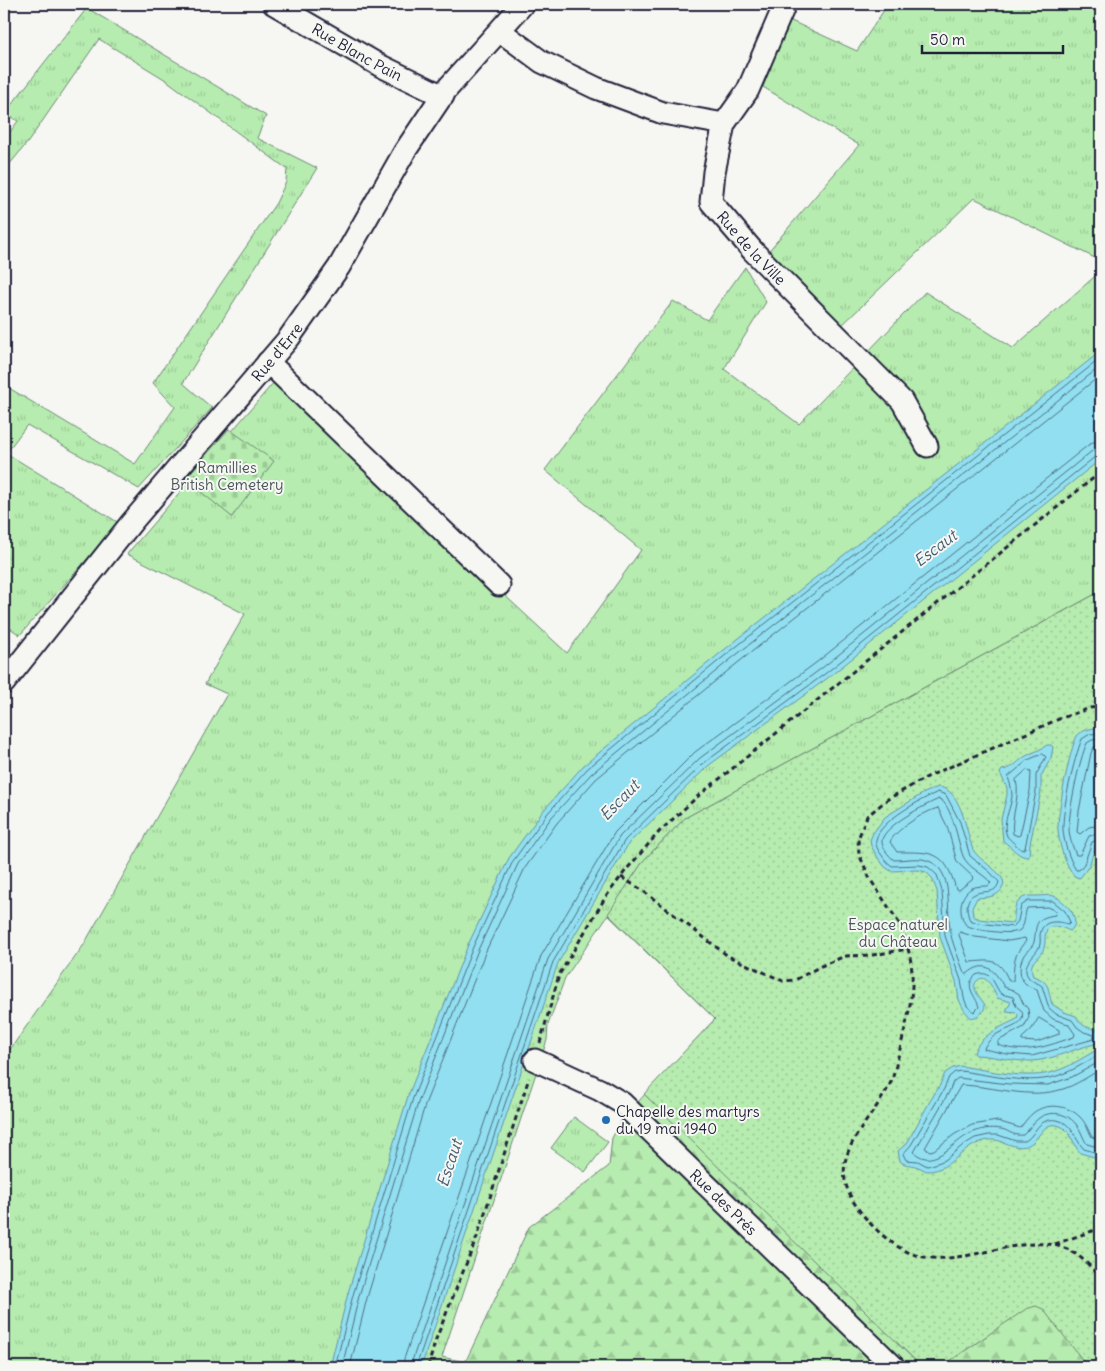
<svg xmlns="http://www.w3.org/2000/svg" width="1105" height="1371" font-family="Delius,sans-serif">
  <defs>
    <pattern id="grass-tufts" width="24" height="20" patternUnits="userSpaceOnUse" patternTransform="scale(1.25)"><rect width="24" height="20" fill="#b6ecaf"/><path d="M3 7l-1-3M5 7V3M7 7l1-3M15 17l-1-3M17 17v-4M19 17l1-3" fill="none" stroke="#9cca97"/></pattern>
    <pattern id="forest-firs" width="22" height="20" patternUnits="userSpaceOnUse" patternTransform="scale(1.25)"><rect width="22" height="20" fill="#b6ecaf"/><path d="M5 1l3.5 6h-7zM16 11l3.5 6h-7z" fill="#9cca97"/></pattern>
    <pattern id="cemetery-stones" width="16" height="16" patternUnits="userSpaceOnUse" patternTransform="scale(1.25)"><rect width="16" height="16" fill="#b6ecaf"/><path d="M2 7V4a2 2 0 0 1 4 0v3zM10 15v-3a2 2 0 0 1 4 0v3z" fill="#9cca97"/></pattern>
    <pattern id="park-dots" width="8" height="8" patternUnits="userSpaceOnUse" patternTransform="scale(1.25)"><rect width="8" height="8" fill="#b6ecaf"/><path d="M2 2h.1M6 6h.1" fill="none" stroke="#9cca97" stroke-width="1.8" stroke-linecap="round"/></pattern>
  </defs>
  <rect width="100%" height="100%" fill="#f6f6f2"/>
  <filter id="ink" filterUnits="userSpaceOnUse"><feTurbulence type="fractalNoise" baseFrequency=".02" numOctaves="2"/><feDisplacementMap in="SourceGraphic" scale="10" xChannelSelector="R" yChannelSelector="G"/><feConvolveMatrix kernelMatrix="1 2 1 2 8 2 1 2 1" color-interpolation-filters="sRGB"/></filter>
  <g filter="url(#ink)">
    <g fill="url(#grass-tufts)" stroke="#6c8775">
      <polygon points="888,4 1101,4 1101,261 974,198 839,328 766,254 859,145 763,87 789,20 857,51"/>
      <polygon points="87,8 266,116 257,138 317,168 183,383 212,408 139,489 27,425 6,453 119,523 20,635 4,624 4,385 135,464 175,407 153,383 276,203 286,182 287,169 166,80 99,39 28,142 4,171 4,140 18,121 5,113"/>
      <polygon points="745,267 766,302 724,369 799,424 925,292 1013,348 1101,271 1101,591 685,818 644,860 628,884 764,977 676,1061 715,1019 608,915 565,978 548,1025 547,1040 442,1357 465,1362 463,1367 4,1367 4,1058 83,946 227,694 205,684 245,614 127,554 274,382 567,653 641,550 545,470 673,301 707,320"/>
      <polygon points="574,1117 608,1142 585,1172 551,1148"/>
    </g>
    <polygon fill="url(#forest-firs)" stroke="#6c8775" points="676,1061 1040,1277 1101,1367 941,1367 988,1335 897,1343 922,1367 463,1367 529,1227 609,1166 612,1138 623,1118"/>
    <polygon fill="url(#cemetery-stones)" stroke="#6c8775" points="229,429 274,461 232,517 185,479"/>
    <polygon fill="url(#park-dots)" stroke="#6c8775" points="1101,591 1101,1367 1088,1367 1043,1309 1036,1306 1026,1309 941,1367 922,1367 644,1094 715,1019 608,914 644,860 685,818"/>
    <g fill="#91dff0" stroke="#6593a8">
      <polygon points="1101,351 1101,459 829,677 708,766 629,843 558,963 421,1367 330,1367 348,1293 408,1096 468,945 509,858 543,811 583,766 719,654"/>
      <path d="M 1098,727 L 1101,728 L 1101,843 L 1096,845 L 1089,866 L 1080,878 L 1074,876 C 1065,863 1059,846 1058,830 C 1057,815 1070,747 1077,736 C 1081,730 1091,729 1098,727 Z"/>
      <path d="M 1047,745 L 1051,745 L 1053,747 L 1051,758 L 1041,776 L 1041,791 L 1030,844 L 1029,857 C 1019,858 1012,847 1003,841 L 1001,819 L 1007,795 L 1007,788 L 1000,773 L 1002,770 C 1016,768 1017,760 1028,755 C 1034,752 1040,750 1047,745 Z"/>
      <path d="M 938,787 C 961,788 966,830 972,847 C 976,861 1009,873 1003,887 C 998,898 987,897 977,898 L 972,908 L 973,916 L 979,919 L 1012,923 C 1016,916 1012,907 1019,901 C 1024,895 1030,896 1037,896 C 1043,896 1051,894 1056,897 C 1067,903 1083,921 1070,931 C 1063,928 1049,921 1046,933 C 1044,938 1046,943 1044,948 C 1040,959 1027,960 1033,976 C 1051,982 1047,988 1052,1004 L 1064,1012 L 1076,1016 C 1084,1031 1089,1025 1101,1032 L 1101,1043 C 1080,1046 1062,1056 1041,1060 C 1020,1064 997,1056 976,1055 L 974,1053 C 980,1035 1001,1027 1017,1019 L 1018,1014 L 1016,1012 L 1006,1011 L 1011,1002 L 997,998 C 994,992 987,971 977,981 C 975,983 974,985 975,988 C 976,994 982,1000 985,1005 C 985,1012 978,1017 971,1018 L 964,1010 L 959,1000 L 956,981 L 940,937 L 937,891 L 932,878 L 926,872 L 918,870 L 891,871 L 885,867 L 878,858 L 871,846 L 870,840 L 873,833 L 885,817 L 922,794 Z"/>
      <path d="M 1101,1048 L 1101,1159 L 1080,1153 C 1073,1144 1071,1130 1060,1126 C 1042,1119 1040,1142 1026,1146 C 1013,1150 1002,1138 989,1140 C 964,1143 951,1171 928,1171 C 924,1171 922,1168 918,1167 C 911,1164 905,1166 900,1161 L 898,1151 L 907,1143 L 930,1101 L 939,1087 L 945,1073 L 953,1068 L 960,1066 C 988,1070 1029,1081 1056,1071 C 1072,1066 1086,1055 1101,1048 Z"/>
    </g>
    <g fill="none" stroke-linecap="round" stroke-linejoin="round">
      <g stroke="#4e6e83" stroke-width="1">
        <path d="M 1101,733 L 1090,734 L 1082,739 C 1074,758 1062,810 1063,830 C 1064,843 1069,859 1076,870 L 1079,870 L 1084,864 L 1092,842 L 1101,839"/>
        <path d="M 1101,739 L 1092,740 L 1087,743 C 1079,760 1069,810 1069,828 C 1069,838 1073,847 1076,855 L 1080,855 L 1089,836 L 1101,833"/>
        <polyline points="1101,746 1094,747 1091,753 1079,811 1077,832 1080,834 1089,827 1101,825"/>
        <path d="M 1043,754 L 1046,757 L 1036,775 L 1036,791 L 1025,848 L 1022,850 C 1019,848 1008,838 1007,836 C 1001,824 1011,809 1012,796 C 1012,789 1010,783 1008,777 L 1028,760 Z"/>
        <path d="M 1027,770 L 1031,772 L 1030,791 L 1020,835 L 1018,836 L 1013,834 C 1010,815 1021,799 1016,780 Z"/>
        <path d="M 938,792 L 946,795 L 960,822 L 970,856 L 990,872 L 999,882 C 995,896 985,889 975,894 C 965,898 966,912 970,920 L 978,923 L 1013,927 L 1018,921 L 1021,906 L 1028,901 L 1053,901 L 1065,911 L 1070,922 L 1068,924 C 1057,921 1042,919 1040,935 C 1040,939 1041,943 1039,947 C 1036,955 1019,965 1029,978 C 1032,982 1039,983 1042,986 L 1049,1008 L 1056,1014 L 1072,1020 L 1077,1027 L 1084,1032 L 1094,1035 L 1094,1039 L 1032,1056 L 1007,1054 L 984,1049 L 985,1046 C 988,1042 992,1037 997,1034 C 1007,1028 1026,1026 1022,1011 L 1016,1006 L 1013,997 L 1001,994 C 993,984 992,969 976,975 C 963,987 976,995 979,1007 L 974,1012 L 967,1006 L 964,998 L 961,980 L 945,936 L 942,891 L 937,875 L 928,867 L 919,865 L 892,866 C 888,863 884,859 881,854 C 878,850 875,845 876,840 C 879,821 922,799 938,792 Z"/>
        <path d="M 939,799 C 952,803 958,843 963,856 C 968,868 983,873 991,883 L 988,886 C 983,886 977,886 972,888 C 959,895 958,914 966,925 C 973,930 1013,936 1020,930 C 1026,924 1024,915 1027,908 L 1047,907 L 1056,911 L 1055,915 C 1033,918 1037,926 1034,942 C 1033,947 1027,950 1024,955 C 1019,963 1018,978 1026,984 C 1029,987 1034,988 1037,990 L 1044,1011 L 1053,1019 L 1068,1024 L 1075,1034 L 1074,1037 C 1047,1046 1026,1055 998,1045 L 998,1041 L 1024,1027 L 1029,1017 L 1028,1009 L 1023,1003 L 1019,994 L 1013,990 L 1004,987 C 995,971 986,958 967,974 L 964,973 C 960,960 951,942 950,929 C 946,904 955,865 922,859 C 913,858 903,860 894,860 C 889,856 881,847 882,840 C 885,825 925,805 939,799 Z"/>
        <path d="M 938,808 L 947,826 L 957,862 L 973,877 L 972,880 L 959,890 L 956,889 C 945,850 932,852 897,852 L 890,842 C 895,830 925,811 938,808 Z"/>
        <path d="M 960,932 L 975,937 L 1009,941 L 1025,938 L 1026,941 C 1013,955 1014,963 1013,981 L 1009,981 C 998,956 991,961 969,962 L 959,935 Z"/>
        <polygon points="1039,1018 1059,1030 1059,1034 1037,1042 1022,1041 1022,1038 1031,1030"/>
        <path d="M 1101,1054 C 1087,1061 1075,1070 1060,1075 C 1032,1086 990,1075 961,1071 L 955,1072 L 949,1077 L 944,1089 L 911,1145 L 903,1154 L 906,1160 L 918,1161 L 927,1166 L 932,1165 L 945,1160 L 962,1146 L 975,1138 L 989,1135 L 998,1135 L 1016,1141 L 1025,1141 C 1033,1137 1035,1128 1042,1123 C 1047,1120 1052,1119 1057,1120 C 1073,1123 1074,1139 1084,1149 L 1101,1154"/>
        <path d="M 1101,1061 L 1072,1077 L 1048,1085 L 1009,1084 L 958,1078 L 953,1082 L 949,1092 L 914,1152 C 935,1172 955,1138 974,1132 C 984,1128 995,1127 1005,1130 C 1011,1133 1016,1136 1023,1135 C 1029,1130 1033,1122 1039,1118 C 1050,1110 1067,1113 1075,1123 C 1081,1129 1082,1137 1087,1144 L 1101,1148"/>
        <path d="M 1101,1069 C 1089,1076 1076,1085 1063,1089 C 1029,1100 994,1086 961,1085 L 925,1148 L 930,1151 L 934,1150 L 955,1134 L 972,1125 L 997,1121 L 1020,1128 C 1024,1123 1028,1117 1033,1113 C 1047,1102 1068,1105 1080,1117 C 1086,1123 1088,1130 1092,1137 L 1101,1140"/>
        <polyline points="335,1367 353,1295 413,1098 473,947 513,861 547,814 587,769 722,658 1101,358"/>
        <polyline points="342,1367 359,1296 419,1100 478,950 518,864 551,818 591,774 726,663 1101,366"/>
        <polyline points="350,1367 367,1298 426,1102 485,953 525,868 557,823 596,779 730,669 1101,375"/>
        <polyline points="403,1367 404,1359 541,956 615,832 695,752 817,662 1087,446 1093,442 1101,441"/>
        <polyline points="410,1367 548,959 620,836 700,758 822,668 1092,451 1101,449"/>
        <polyline points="416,1367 553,962 625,840 704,763 826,673 1096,456 1101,455"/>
      </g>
      <defs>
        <g id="minor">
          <path id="s1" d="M 274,4 L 379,65 L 443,96"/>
          <path id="s2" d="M 500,31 L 542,62 L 596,88 L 663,113 L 724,124 L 714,172 L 711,202 L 753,251 L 902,401 L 927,446"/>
          <polyline points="724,124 748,90 785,4"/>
          <polyline points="268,362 499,585"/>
          <path id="s3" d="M 4,683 L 132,522 L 289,338 L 339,267 L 405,151 L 446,90 L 523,4"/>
          <path id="s4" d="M 535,1060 L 600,1090 L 622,1103 L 894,1367"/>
        </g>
      </defs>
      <use href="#minor" stroke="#22223b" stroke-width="25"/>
      <g stroke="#22223b" stroke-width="3" stroke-dasharray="5 4" stroke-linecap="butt">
        <path d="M 621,877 L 642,890 L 728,956 L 783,981 L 795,980 L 821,966 L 845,956 L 873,955 L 908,949 C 918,983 908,1016 900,1049 C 897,1060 895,1072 891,1082 C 867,1131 817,1159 863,1215 C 875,1230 892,1245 910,1253 C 959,1273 1024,1228 1069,1250 C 1081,1256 1092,1268 1101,1277"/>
        <polyline points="908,949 901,926 870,879 859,854 858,839 867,816 888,799 929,776 1059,719 1090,708 1101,707"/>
        <polyline points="540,1043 559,975 605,898 626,870 660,831 697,797 1101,472"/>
        <polyline points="1055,1244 1101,1228"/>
        <polyline points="428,1367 436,1339 477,1237 529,1078"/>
      </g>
      <use href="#minor" stroke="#f6f6f2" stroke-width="21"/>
    </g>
  </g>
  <circle fill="#1f6fb2" stroke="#f6f6f2" stroke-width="2" cx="606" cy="1120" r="5"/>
  <g text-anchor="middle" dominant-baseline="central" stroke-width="4" stroke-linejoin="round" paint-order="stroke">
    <g font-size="15" fill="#22223b" stroke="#f6f6f2">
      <text stroke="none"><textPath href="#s1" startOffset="96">Rue Blanc Pain</textPath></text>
      <text stroke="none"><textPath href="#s2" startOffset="386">Rue de la Ville</textPath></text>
      <text stroke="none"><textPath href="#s3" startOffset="429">Rue d'Erre</textPath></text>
      <text stroke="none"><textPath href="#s4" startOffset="239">Rue des Prés</textPath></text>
    </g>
    <g font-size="15" fill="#475458" stroke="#f6f6f2">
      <text x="227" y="467">Ramillies<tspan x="227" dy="17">British Cemetery</tspan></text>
      <text x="898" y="924">Espace naturel<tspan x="898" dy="17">du Château</tspan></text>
    </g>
    <g font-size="15" fill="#22223b" stroke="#f6f6f2" text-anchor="start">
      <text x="616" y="1111">Chapelle des martyrs<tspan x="616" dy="17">du 19 mai 1940</tspan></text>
    </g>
    <g font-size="16" font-style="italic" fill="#435b71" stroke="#f6f6f2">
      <text transform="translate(935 548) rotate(-37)">Escaut</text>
      <text transform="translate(619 800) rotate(-46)">Escaut</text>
      <text transform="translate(449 1163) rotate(-72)">Escaut</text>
    </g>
  </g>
  <rect width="1105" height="1371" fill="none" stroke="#f6f6f2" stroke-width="20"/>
  <rect x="10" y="10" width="1085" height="1351" fill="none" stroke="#22223b" stroke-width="2" filter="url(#ink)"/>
  <path d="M922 45v8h141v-8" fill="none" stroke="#22223b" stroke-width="2.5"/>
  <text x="930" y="45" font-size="15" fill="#22223b" stroke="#f6f6f2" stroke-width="4" paint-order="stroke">50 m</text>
</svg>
